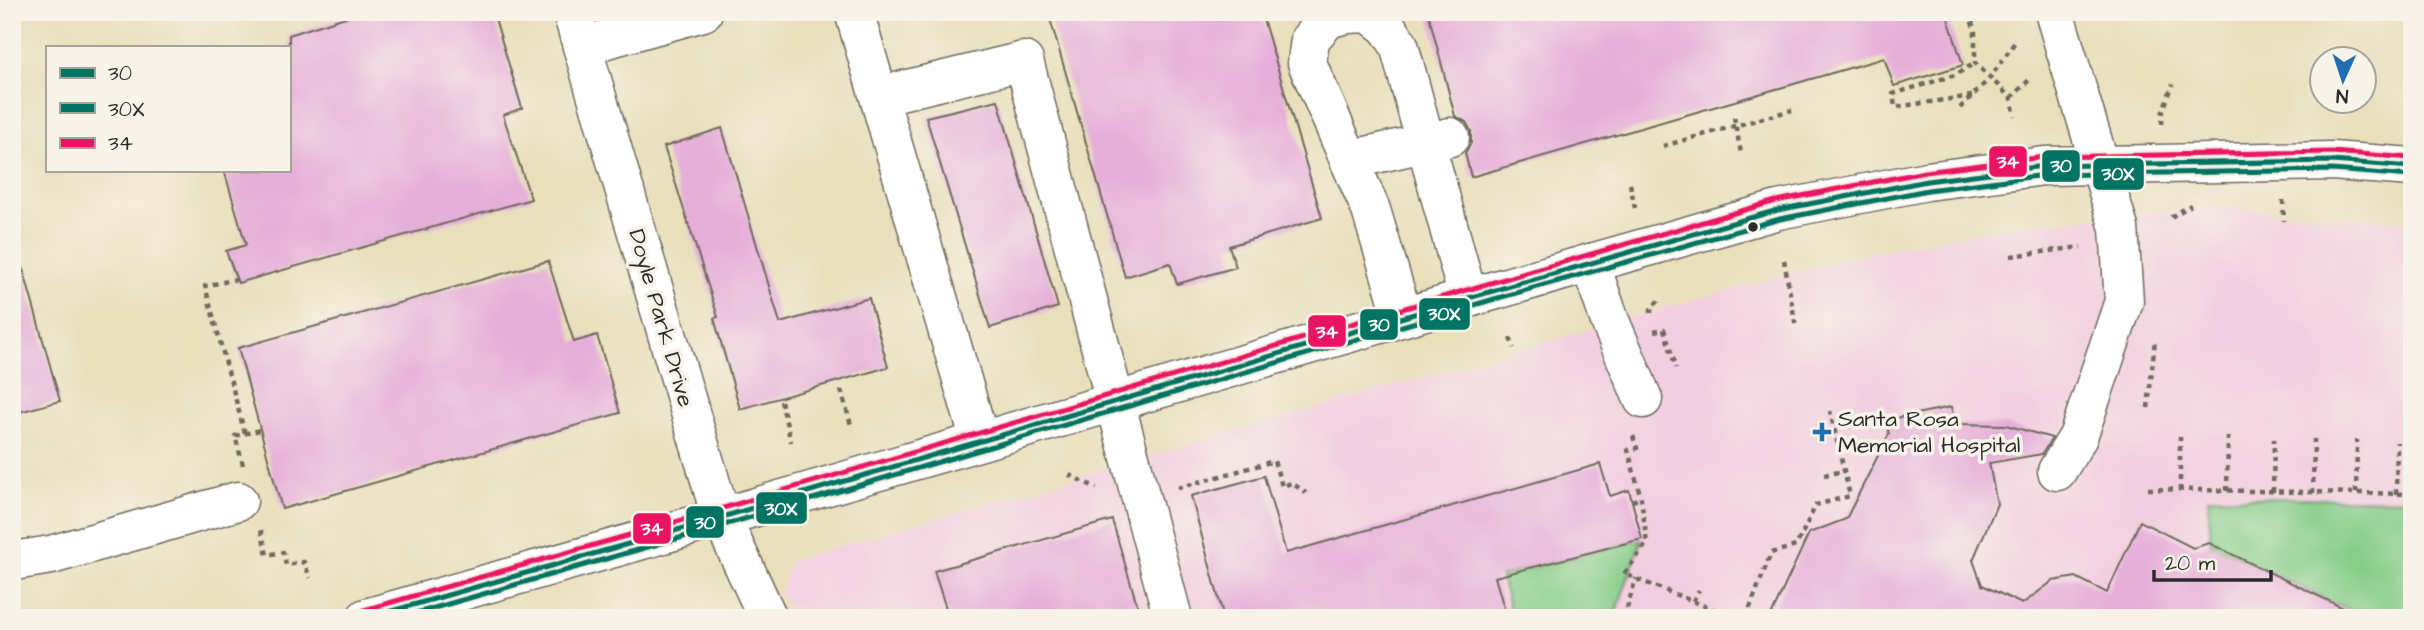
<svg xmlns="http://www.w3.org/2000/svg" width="2424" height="630" font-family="'Architects Daughter',sans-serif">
  <rect width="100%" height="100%" fill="#f7f3e8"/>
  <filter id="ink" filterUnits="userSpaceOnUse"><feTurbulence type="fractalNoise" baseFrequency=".0143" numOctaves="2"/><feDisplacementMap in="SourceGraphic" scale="14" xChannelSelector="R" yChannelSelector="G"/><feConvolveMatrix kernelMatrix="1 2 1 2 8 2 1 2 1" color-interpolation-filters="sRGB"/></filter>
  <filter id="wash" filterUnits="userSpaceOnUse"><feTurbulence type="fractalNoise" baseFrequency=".00686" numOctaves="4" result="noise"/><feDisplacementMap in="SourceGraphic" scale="28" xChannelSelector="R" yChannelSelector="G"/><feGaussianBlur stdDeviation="1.57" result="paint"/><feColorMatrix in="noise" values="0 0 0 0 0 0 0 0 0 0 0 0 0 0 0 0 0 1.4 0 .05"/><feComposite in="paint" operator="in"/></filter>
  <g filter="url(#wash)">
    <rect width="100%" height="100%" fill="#e9dfbb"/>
    <polygon fill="#f2cfe0" points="2233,208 2412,222 2412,618 793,618 780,591 791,560 1674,305 1876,252 2004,227 2172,210"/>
    <g fill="#85cd89" stroke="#587c5a" stroke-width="2">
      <polygon points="2208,497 2412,500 2412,618 2366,618 2211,544"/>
      <polygon points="1642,539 1614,618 1513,618 1500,576"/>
    </g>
    <g id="blocks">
      <g fill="#e6afd9">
        <polygon points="361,12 465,12 466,18 493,12 522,108 503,115 531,199 238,283 226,251 246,245 224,170 289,170 289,35"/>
        <polygon points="1048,12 1261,12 1322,218 1229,246 1236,267 1177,284 1170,263 1125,277"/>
        <polygon points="1428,12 1946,12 1963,65 1894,86 1884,58 1471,177 1465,153 1471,143 1471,131 1466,122 1455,116"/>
        <polygon points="998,100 1058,307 990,328 926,117"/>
        <polygon points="722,128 780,323 869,298 888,367 740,409 714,318 718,317 664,147"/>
        <polygon points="548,261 574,342 597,335 620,413 282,509 238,348"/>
        <polygon points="22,265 60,401 12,414 12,266"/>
        <polygon points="1951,407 1956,424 2006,425 2052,438 2042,454 1989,463 1997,504 1973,560 1982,585 2022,604 2053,581 2076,577 2107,593 2140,521 2193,548 2209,543 2364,618 1770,618 1809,533 1846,519 1889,434 1886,420"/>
        <polygon points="1600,464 1610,496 1629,490 1642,539 1495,577 1507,618 1224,618 1191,496 1264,476 1286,553"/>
        <polygon points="1112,520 1141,618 949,618 934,571"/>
      </g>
    </g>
  </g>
  <g filter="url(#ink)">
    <use href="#blocks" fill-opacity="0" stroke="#6e6a5d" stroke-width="2"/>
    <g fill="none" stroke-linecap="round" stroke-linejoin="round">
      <defs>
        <g id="minor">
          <polyline points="572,12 721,517 768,618"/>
          <polyline points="854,12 980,441"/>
          <polyline points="2054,12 2119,228 2124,301 2078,437 2057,471"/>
          <polyline points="582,46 703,12"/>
          <polyline points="879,96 1024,61 1173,618"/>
          <polyline points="1349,160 1450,137"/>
          <polyline points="1590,263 1610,321 1643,399"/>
          <polyline points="1403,317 1371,210 1307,63 1310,39 1328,19 1347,14 1369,13 1387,27 1399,45 1468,298"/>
          <polyline points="12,559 20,560 51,555 238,501"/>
        </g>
        <polyline id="major" points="366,618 681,529 1496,290 1778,210 1927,181 2044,166 2332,161 2412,167"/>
      </defs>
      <use href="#minor" stroke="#6e6a5d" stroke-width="41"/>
      <use href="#major" stroke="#6e6a5d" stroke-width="41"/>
      <g stroke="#6e6a5d" stroke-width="4.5" stroke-dasharray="5 5" stroke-linecap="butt">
        <polyline points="1969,12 1975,32 1975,63 2011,98 2015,116"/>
        <polyline points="1972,96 1895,107 1893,94 1955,75 1975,63"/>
        <polyline points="2011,98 2029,80"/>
        <polyline points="1960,108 1990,78 2017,39"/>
        <polyline points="1734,117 1741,153"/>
        <polyline points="2162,124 2163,110 2173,84"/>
        <polyline points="1663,146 1792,110"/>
        <polyline points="1630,184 1635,208"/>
        <polyline points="2283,200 2284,221"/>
        <polyline points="2171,217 2191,205"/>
        <polyline points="2011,256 2081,247"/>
        <polyline points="1784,260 1796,327"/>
        <polyline points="237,279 205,286 245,434"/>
        <polyline points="1651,313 1651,309 1659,300"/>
        <polyline points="1654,331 1664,329 1676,368"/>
        <polyline points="1510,338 1514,348"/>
        <polyline points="841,390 851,425"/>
        <polyline points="781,401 791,442"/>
        <polyline points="2148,408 2155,340"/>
        <polyline points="1633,436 1637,448 1628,450 1641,498 1647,543 1624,574 1735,618"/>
        <polyline points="243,465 235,436 260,430"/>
        <polyline points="1069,475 1097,488"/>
        <polyline points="1824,475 1844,471"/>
        <polyline points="1178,488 1274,461 1282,486 1292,483 1306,493"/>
        <polyline points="2148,489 2412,494"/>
        <polyline points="2180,491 2180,437"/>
        <polyline points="2227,491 2228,437"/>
        <polyline points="2273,492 2274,439"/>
        <polyline points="2313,493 2314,439"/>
        <polyline points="2356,493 2357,440"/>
        <polyline points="2396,494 2397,442"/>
        <polyline points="1632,501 1641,498"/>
        <polyline points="261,530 267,555 283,552 286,565 304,562 310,578"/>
        <polyline points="1693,601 1699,590"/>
        <polyline points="1624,618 1636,578"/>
        <polyline points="1746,618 1771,553 1796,546 1816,505 1850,496 1830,411"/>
      </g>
      <use href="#minor" stroke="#fff" stroke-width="38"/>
      <use href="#major" stroke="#fff" stroke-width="38"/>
      <defs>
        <polyline id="bus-1" points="367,618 681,529 1496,290 1778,210 1927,181 2044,166 2332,161 2412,167"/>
        <polyline id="bus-2" points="399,618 683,537 1498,298 1780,219 1928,190 2045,175 2332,170 2411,176"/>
        <polyline id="bus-3" points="364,610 679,521 1494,282 1776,201 1925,172 2044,157 2332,152 2412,158"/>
      </defs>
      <use href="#bus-1" stroke="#f7f3e8" stroke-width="10"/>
      <use href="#bus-2" stroke="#f7f3e8" stroke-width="10"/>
      <use href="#bus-3" stroke="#f7f3e8" stroke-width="10"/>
      <use href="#bus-1" stroke="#007363" stroke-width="5"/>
      <use href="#bus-2" stroke="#007363" stroke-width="5"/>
      <use href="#bus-3" stroke="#eb1464" stroke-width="5"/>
    </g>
  </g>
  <circle fill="#2b2b2b" stroke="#f7f3e8" stroke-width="2.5" cx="1753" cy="227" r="6"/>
  <path fill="#1f6fb2" stroke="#f7f3e8" stroke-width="2.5" d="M1818.5 421.5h7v7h7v7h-7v7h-7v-7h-7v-7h7z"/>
  <g text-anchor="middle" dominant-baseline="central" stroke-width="7" stroke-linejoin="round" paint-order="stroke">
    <g font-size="23" fill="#2b2b2b" stroke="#f7f3e8">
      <text transform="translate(661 318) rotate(74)">Doyle Park Drive</text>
    </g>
    <g font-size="23" fill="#2b2b2b" stroke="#f7f3e8" text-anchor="start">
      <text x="1838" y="419">Santa Rosa<tspan x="1838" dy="26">Memorial Hospital</tspan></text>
    </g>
  </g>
  <g stroke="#f7f3e8" stroke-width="2.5">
    <rect x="1988" y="145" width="40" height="33" rx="7" fill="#eb1464"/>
    <rect x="2041" y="149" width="40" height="34" rx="7" fill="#007363"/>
    <rect x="2092" y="157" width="53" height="34" rx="7" fill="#007363"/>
    <rect x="1418" y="297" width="53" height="34" rx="7" fill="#007363"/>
    <rect x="1359" y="308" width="40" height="33" rx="7" fill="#007363"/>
    <rect x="1307" y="314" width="40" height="34" rx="7" fill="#eb1464"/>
    <rect x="755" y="491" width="53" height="34" rx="7" fill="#007363"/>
    <rect x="685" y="505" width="40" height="34" rx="7" fill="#007363"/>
    <rect x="632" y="512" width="40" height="33" rx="7" fill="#eb1464"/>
  </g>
  <g font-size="19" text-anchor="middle" font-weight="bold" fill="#fff">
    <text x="2008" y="168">34</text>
    <text x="2061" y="172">30</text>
    <text x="2118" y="180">30X</text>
    <text x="1444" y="320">30X</text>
    <text x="1379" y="331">30</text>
    <text x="1327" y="338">34</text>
    <text x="781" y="515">30X</text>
    <text x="705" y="529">30</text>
    <text x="652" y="535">34</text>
  </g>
  <rect width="2424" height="630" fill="none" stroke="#f7f3e8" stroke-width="42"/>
  <rect x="46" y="46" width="245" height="126" fill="#f7f3e8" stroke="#a5a39c" stroke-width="2"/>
  <rect x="60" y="68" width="35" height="10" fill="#007363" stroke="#a5a39c" stroke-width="2"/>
  <text x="108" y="80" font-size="21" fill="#2b2b2b">30</text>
  <rect x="60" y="103" width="35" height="10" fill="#007363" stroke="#a5a39c" stroke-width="2"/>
  <text x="108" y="116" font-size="21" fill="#2b2b2b">30X</text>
  <rect x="60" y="138" width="35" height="10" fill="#eb1464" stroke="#a5a39c" stroke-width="2"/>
  <text x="108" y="150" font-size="21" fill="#2b2b2b">34</text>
  <g transform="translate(2343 80) rotate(183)"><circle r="33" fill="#f7f3e8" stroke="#a5a39c" stroke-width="2"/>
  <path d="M0-5L12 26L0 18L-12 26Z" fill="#1f6fb2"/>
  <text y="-10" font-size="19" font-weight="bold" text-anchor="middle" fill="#2b2b2b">N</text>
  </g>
  <path d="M2154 570v10h117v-10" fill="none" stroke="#2b2b2b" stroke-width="3.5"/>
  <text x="2165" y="570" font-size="21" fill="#2b2b2b" stroke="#f7f3e8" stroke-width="5" paint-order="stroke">20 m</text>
</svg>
